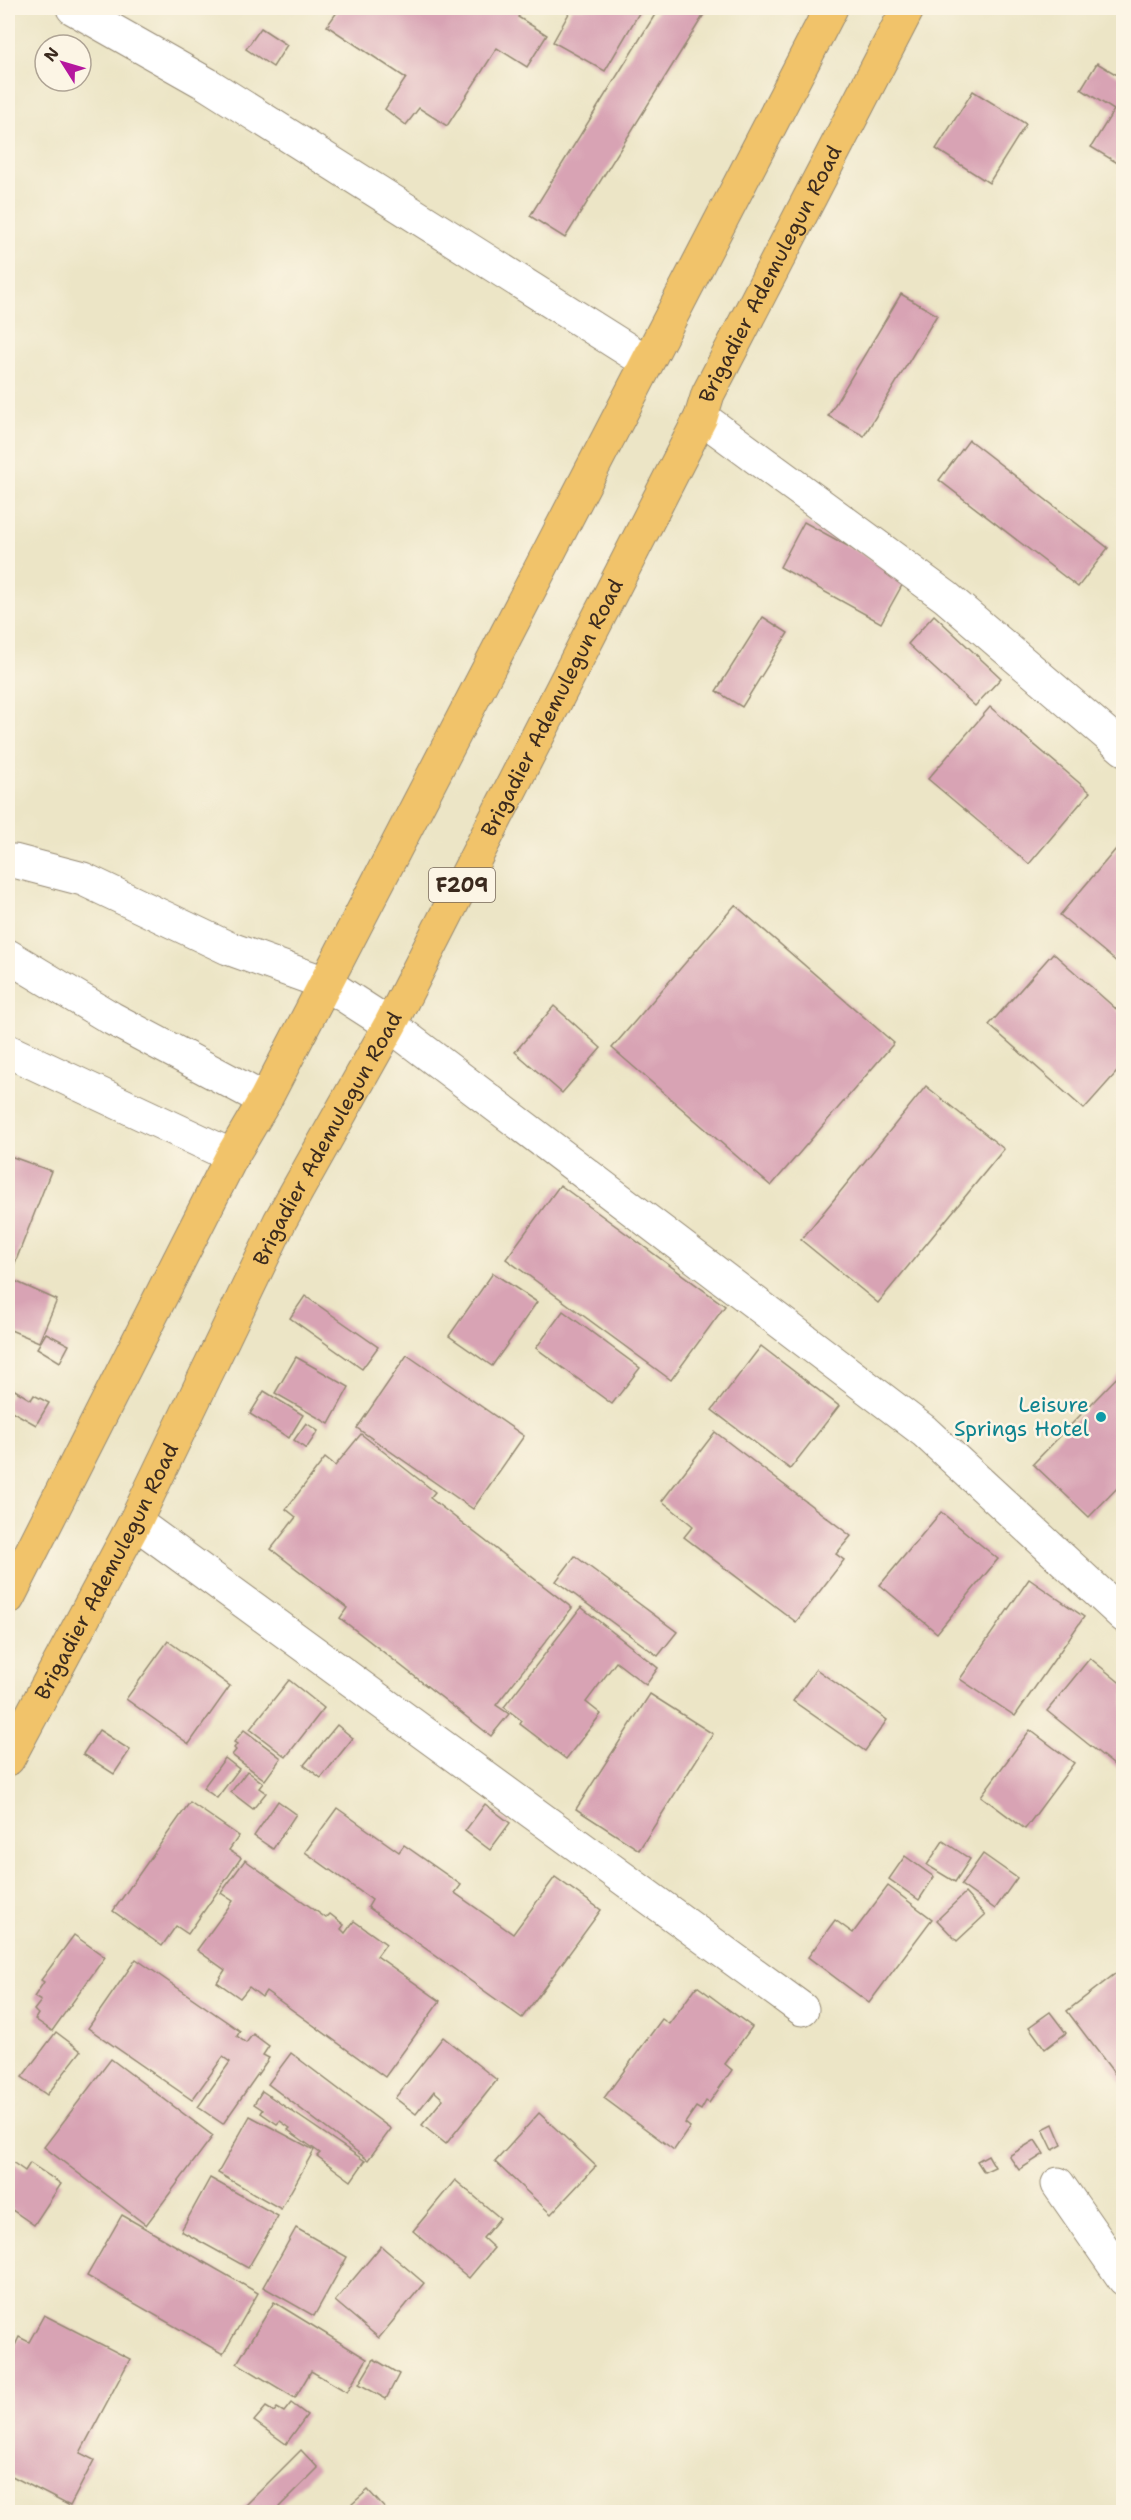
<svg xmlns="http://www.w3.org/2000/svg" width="1131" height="2520" font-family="'Shantell Sans',sans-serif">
  <rect width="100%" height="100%" fill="#fcf5e5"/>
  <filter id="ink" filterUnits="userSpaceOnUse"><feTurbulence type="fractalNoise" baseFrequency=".0167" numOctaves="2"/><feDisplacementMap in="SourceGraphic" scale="12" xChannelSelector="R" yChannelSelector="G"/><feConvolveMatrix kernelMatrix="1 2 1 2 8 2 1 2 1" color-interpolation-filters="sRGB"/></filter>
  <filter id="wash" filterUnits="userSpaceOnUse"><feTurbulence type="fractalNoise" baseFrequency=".008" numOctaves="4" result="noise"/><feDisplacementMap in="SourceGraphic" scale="24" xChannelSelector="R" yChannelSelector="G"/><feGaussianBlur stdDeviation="1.35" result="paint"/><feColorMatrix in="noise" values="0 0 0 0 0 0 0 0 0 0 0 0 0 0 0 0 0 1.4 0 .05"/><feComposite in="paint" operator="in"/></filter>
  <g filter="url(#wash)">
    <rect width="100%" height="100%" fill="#ece5c6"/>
    <g id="blocks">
      <g fill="#d8a3b4">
        <polygon points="340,8 524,8 518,17 547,35 527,67 497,48 447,126 419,108 406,125 385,109 406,78 327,26"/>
        <polygon points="572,8 642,8 605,71 553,42"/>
        <polygon points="659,8 708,8 565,238 530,216"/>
        <polygon points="261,28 287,45 273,67 246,49"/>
        <polygon points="1097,63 1124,79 1124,167 1091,147 1114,110 1081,89"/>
        <polygon points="973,91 1026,124 989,183 936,149"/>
        <polygon points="901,294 937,315 864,436 828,416"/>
        <polygon points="969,440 1108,548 1078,587 939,480"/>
        <polygon points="804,522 906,578 881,623 780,567"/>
        <polygon points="934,615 1001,678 975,706 908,644"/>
        <polygon points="763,617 788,633 742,707 716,691"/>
        <polygon points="990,707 1090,792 1029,864 928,779"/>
        <polygon points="1122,842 1124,843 1124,968 1060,915"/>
        <polygon points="735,905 894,1043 771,1186 612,1048"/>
        <polygon points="1053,953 1124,1016 1124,1064 1084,1109 989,1025"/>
        <polygon points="554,1006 601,1048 562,1093 515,1052"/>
        <polygon points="926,1086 1004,1149 878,1303 801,1240"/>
        <polygon points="10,1156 51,1171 13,1268 8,1266 8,1162"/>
        <polygon points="560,1185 725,1306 671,1380 506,1259"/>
        <polygon points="493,1273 537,1302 492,1366 449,1336"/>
        <polygon points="8,1278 57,1300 39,1342 8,1329"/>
        <polygon points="305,1296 378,1347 362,1369 290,1318"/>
        <polygon points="563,1311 640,1368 612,1404 536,1348"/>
        <polygon points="46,1333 69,1345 60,1362 37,1348"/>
        <polygon points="761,1346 839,1406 790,1469 712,1410"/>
        <polygon points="407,1355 524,1436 473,1509 357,1428"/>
        <polygon points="296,1357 349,1387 329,1424 275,1393"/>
        <polygon points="1124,1370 1124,1481 1089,1517 1033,1464"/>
        <polygon points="13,1389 31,1400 34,1395 49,1403 36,1425 8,1409 8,1400"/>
        <polygon points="264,1391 303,1415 289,1438 250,1414"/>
        <polygon points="306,1423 318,1431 306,1449 294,1440"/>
        <polygon points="715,1432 851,1536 836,1554 844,1560 796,1622 684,1537 693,1526 662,1501"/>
        <polygon points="361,1434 435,1492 430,1498 572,1608 496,1705 509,1714 491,1736 340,1618 347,1608 271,1549 296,1517 286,1509 325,1458 335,1466"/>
        <polygon points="941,1512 998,1559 937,1633 880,1585"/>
        <polygon points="575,1556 677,1632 658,1656 556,1581"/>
        <polygon points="1029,1579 1084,1617 1015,1716 960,1679"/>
        <polygon points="581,1607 658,1668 646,1685 616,1662 586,1702 601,1714 566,1759 520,1724 522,1721 504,1707"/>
        <polygon points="168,1641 230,1686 189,1744 126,1699"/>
        <polygon points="1090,1658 1124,1686 1124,1773 1047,1711"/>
        <polygon points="816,1669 887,1720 865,1751 793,1701"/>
        <polygon points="289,1680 324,1708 286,1757 250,1729"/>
        <polygon points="650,1694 713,1734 639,1850 576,1809"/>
        <polygon points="337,1725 353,1738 321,1778 304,1765"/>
        <polygon points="99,1730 130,1750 114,1774 83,1754"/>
        <polygon points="244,1730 281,1758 265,1780 232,1755 236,1750 234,1748 237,1744 234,1742"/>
        <polygon points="1030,1730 1074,1763 1025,1829 981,1796"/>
        <polygon points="225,1758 239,1769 217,1798 203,1788"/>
        <polygon points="247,1771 263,1783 259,1788 266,1793 253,1809 231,1792"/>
        <polygon points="278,1801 296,1814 273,1849 254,1836"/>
        <polygon points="190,1802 239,1836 229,1850 241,1858 188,1934 176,1926 162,1946 113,1911"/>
        <polygon points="485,1804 510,1823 490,1850 465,1831"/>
        <polygon points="337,1808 399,1852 404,1845 461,1885 455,1893 513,1934 555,1877 601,1910 522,2018 368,1907 372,1900 305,1852"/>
        <polygon points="943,1841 970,1859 955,1882 927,1865"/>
        <polygon points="983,1854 1017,1878 995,1909 961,1885"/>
        <polygon points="905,1856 934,1877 919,1900 889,1879"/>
        <polygon points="245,1860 326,1918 330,1914 344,1925 341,1929 345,1933 354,1921 386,1944 377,1956 440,2001 385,2077 266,1991 262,1997 249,1987 240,1998 217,1982 225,1970 197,1950 233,1901 221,1893"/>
        <polygon points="888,1886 932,1919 869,2003 808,1957 835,1920 853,1933"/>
        <polygon points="965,1893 985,1915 957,1941 937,1920"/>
        <polygon points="74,1935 105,1957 52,2031 35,2019 38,2014 34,2010 41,2001 34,1997 44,1982 41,1980"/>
        <polygon points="136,1959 240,2031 237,2036 246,2043 253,2034 269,2046 263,2055 269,2058 223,2124 198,2107 230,2062 223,2057 192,2100 88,2028"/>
        <polygon points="1124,1967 1124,2086 1067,2011"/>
        <polygon points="697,1986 752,2027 725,2064 732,2070 709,2103 706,2101 701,2110 696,2107 685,2123 690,2127 674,2150 604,2098 662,2019 669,2024"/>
        <polygon points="1050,2012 1066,2033 1045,2049 1029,2027"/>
        <polygon points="56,2032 81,2051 47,2095 22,2077"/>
        <polygon points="443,2037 497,2080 446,2144 422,2125 443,2099 434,2091 416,2114 395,2098"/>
        <polygon points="291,2053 391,2129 368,2160 268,2084"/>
        <polygon points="111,2059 213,2136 146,2225 44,2147"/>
        <polygon points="262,2091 365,2161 351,2181 317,2156 320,2153 288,2130 290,2128 280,2121 277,2124 261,2113 263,2110 254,2104"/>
        <polygon points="539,2113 596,2166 551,2214 495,2162"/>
        <polygon points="250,2116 314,2150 281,2209 218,2173"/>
        <polygon points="1053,2124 1062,2145 1053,2150 1043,2129"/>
        <polygon points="1035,2140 1044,2154 1019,2170 1009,2156"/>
        <polygon points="988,2155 995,2167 984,2172 977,2161"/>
        <polygon points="8,2159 25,2171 30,2163 61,2184 34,2225 8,2207"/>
        <polygon points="210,2178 278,2216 248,2268 181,2231"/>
        <polygon points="455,2180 500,2218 483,2238 494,2248 469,2278 413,2231"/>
        <polygon points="122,2215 258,2293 223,2354 87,2276"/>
        <polygon points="296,2228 347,2257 314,2316 263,2287"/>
        <polygon points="381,2246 424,2283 379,2338 335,2301"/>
        <polygon points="274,2302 367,2359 347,2392 311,2371 295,2398 237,2363"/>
        <polygon points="44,2315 130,2359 80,2453 94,2460 70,2506 8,2474 8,2360 19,2337 29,2342"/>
        <polygon points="374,2359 399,2374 386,2399 359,2384"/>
        <polygon points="291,2403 307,2415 286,2444 254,2421 266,2407 274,2412 277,2408 284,2412"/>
        <polygon points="301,2450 318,2468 274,2512 239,2512"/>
        <polygon points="368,2490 388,2512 343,2512"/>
      </g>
    </g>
  </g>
  <g filter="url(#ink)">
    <use href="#blocks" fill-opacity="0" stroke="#948872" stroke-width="1.5"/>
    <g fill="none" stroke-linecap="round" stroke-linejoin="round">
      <defs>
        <g id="street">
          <polyline points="73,8 207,84 647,362"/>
          <polyline points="701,417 946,597 1124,749"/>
          <polyline points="8,863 14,861 83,879 228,948 325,983 390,1025 924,1431 1124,1616"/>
          <polyline points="8,956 111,1018 265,1100"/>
          <polyline points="8,1051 232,1156"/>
          <polyline points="135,1522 802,2009"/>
          <polyline points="1058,2184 1124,2279"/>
        </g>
        <g id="primary">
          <polyline points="8,1598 232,1156 265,1100 831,8"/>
          <path id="s1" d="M 8,1759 L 135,1522 L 280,1221 L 390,1025 L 701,417 L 708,394 L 908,8"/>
        </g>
      </defs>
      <use href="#street" stroke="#948872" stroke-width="35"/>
      <use href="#primary" stroke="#948872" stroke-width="35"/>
      <use href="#street" stroke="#fff" stroke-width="33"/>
      <use href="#primary" stroke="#f1c36a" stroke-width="33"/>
    </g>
  </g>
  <circle fill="#0f9aa8" stroke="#fcf5e5" stroke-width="2" cx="1101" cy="1417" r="6"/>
  <g text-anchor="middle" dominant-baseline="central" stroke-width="5" stroke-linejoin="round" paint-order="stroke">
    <rect fill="#fcf5e5" stroke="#75675a" stroke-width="1.5" x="429" y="868" width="66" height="34" rx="4.5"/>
    <g font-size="20" font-weight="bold" fill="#3b2a1e">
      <text x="462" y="885">F209</text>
    </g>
    <g font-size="21" fill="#3b2a1e" stroke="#fcf5e5">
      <text stroke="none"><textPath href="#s1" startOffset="1670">Brigadier Ademulegun Road</textPath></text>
      <text stroke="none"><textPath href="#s1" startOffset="1184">Brigadier Ademulegun Road</textPath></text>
      <text stroke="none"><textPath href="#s1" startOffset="698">Brigadier Ademulegun Road</textPath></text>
      <text stroke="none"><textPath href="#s1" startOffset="212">Brigadier Ademulegun Road</textPath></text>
    </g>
    <g font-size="21" fill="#0d838f" stroke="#fcf5e5" text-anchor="end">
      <text x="1089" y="1405">Leisure<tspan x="1089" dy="24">Springs Hotel</tspan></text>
    </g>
  </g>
  <rect width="1131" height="2520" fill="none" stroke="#fcf5e5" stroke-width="30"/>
  <g transform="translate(63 63) rotate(307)"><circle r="28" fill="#fcf5e5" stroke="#afa495" stroke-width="1.5"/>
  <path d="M0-4.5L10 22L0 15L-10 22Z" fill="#b5179e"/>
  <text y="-9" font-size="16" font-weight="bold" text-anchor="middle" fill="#3b2a1e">N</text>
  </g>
</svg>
